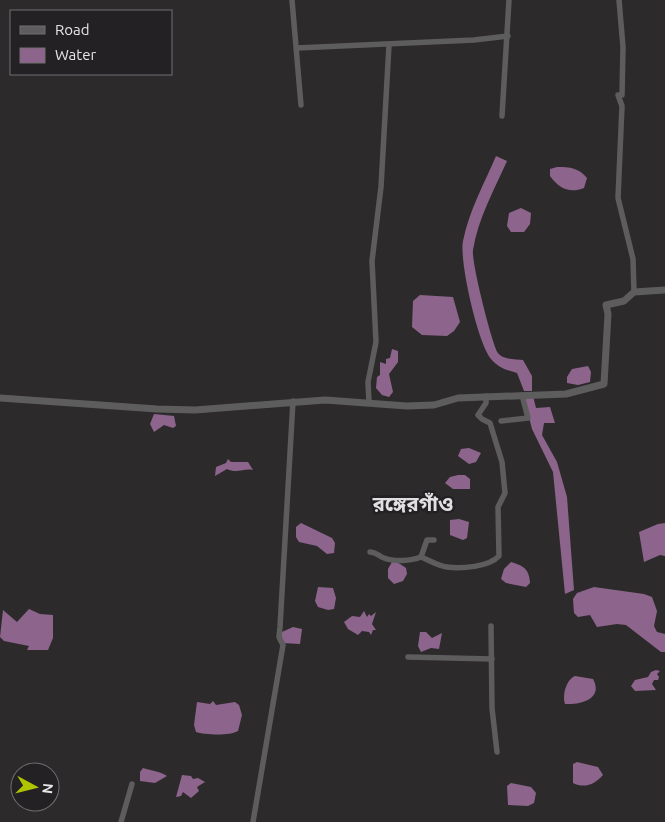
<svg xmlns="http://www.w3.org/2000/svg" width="665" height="822" font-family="Ubuntu,'Noto Sans Bengali',sans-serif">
  <rect width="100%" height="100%" fill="#2d2a2c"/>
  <g fill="#8d658c">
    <path d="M 496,156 L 507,161 C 494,190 478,219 473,250 C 471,261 492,344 498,353 C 503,360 516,359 523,360 L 532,376 L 532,391 L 524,391 L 517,373 C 506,370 499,368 491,359 C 478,344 459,261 463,241 C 469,211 484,184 496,156 Z"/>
    <path d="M 557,167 C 570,167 579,168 587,178 L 584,188 C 569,194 559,188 550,176 L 550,169 Z"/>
    <polygon points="521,208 531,213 530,224 524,232 511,232 507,226 509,213"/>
    <polygon points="420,295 453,297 460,322 454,331 447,336 422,335 412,327 413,301"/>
    <polygon points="392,349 398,351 398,362 389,374 393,392 389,397 382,395 376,388 377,377 380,375 380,362 386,364 386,359 390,358"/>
    <polygon points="588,366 591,372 590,382 578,385 567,383 567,377 572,369"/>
    <polygon points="533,396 536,408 550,407 555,423 544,423 542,435 557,462 567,497 574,590 565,594 553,472 532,429 524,398"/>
    <polygon points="154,414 174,416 176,426 173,428 164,425 154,432 150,424"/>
    <polygon points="469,448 481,453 476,462 469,464 458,456 461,449"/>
    <path d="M 228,459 L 231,462 L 248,462 L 253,470 C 244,468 237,474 227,469 L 215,476 L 216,467 L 226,463 Z"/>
    <polygon points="458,475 465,475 470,479 470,489 453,489 445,483 450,477"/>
    <polygon points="459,519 469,522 467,538 463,540 450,535 450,520"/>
    <polygon points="301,523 332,538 335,543 334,553 327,554 317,546 299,542 296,537 296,527"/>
    <polygon points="665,523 665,556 660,555 644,562 639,532 658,524"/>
    <polygon points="392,562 397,562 406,568 407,574 403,581 394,584 388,578 388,569"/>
    <path d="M 511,562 C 524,566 529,569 530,583 L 526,587 L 506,583 L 501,579 L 504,569 Z"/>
    <polygon points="318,587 333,588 336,598 334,609 328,610 318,607 315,601"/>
    <polygon points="594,587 644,594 652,597 657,611 654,626 657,632 665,634 665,652 661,652 626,625 617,624 597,627 590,615 578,617 574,613 573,599 577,593"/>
    <polygon points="29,609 40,614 53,615 53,638 48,650 27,650 29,646 4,641 0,637 3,610 17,622"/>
    <polygon points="364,611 367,617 369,614 371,616 376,612 372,624 376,630 373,630 371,635 369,632 362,631 358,635 348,629 344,622 352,616 360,617"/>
    <polygon points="293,627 302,629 300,644 282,643 282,632"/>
    <polygon points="420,632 426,632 432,638 442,633 439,649 431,648 421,652 418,646"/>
    <polygon points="656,670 660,671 657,674 659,677 658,680 654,680 652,684 656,690 635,691 631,686 635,680 648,677 651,672"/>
    <path d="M 575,676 L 593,679 C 604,699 580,705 565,704 C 562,695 566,680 575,676 Z"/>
    <path d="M 213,701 L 216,705 L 235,702 L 239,705 L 242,715 L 238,731 C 230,736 205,735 196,732 L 194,725 L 197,702 L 210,704 Z"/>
    <path d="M 577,762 L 598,767 L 603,775 C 595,784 585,789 573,783 L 573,764 Z"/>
    <path d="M 143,768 C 152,771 159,771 167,776 L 155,783 L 140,781 L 140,772 Z"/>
    <polygon points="182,775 191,776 193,779 198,778 205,782 197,787 199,791 191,798 183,792 181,796 176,797"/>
    <polygon points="511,783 531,787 536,793 534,803 528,806 508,805 507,786"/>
  </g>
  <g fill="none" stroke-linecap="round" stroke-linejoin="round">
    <g stroke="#5e5d5e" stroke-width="5.5">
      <polyline points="292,0 301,105"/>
      <polyline points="619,0 623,47 622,95 618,95 622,106 618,198 633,259 634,292"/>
      <polyline points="297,48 474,40 508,36"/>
      <polyline points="502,116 509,0"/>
      <polyline points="369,402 368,382 376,342 372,261 381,187 389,45"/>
      <polyline points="501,421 528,418 522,395"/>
      <path d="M 370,552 C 377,552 378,556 384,558 C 394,562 411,561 421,557 L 427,540 L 434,540"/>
      <path d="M 421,557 C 429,560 438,566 447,567 C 461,569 489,567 499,556 L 498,507 L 505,493 L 502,462 L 490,423 L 482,419 L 478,415 L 486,403 L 486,396"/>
      <polyline points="491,626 492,708 497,752"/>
      <polyline points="408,657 492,659"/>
      <polyline points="121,822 132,784"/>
      <polyline points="253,822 283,645 279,637 280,627 293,401"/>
    </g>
    <polyline stroke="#5e5d5e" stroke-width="7" points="0,398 157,409 195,410 325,400 407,406 434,405 458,398 566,394 604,384 608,314 606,305 624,301 634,292 665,290"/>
  </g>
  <g text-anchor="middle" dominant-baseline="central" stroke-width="5" stroke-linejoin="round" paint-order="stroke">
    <g font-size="20" font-weight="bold" fill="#e2dfe2" stroke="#232123">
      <text x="413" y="503">রঙ্গেরগাঁও</text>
    </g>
  </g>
  <rect x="10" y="10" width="162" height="65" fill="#232123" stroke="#716f71"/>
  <rect x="20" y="26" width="25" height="8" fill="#5e5d5e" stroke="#716f71"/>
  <text x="55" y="35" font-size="15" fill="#e6e4e6">Road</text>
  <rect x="20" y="48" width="25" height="15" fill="#8d658c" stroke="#716f71"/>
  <text x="55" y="60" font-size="15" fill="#e6e4e6">Water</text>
  <g transform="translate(35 787) rotate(97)"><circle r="24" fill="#232123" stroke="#716f71"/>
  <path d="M0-4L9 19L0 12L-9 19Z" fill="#b0c502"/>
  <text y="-8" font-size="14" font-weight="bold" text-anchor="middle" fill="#e6e4e6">N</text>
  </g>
</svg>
